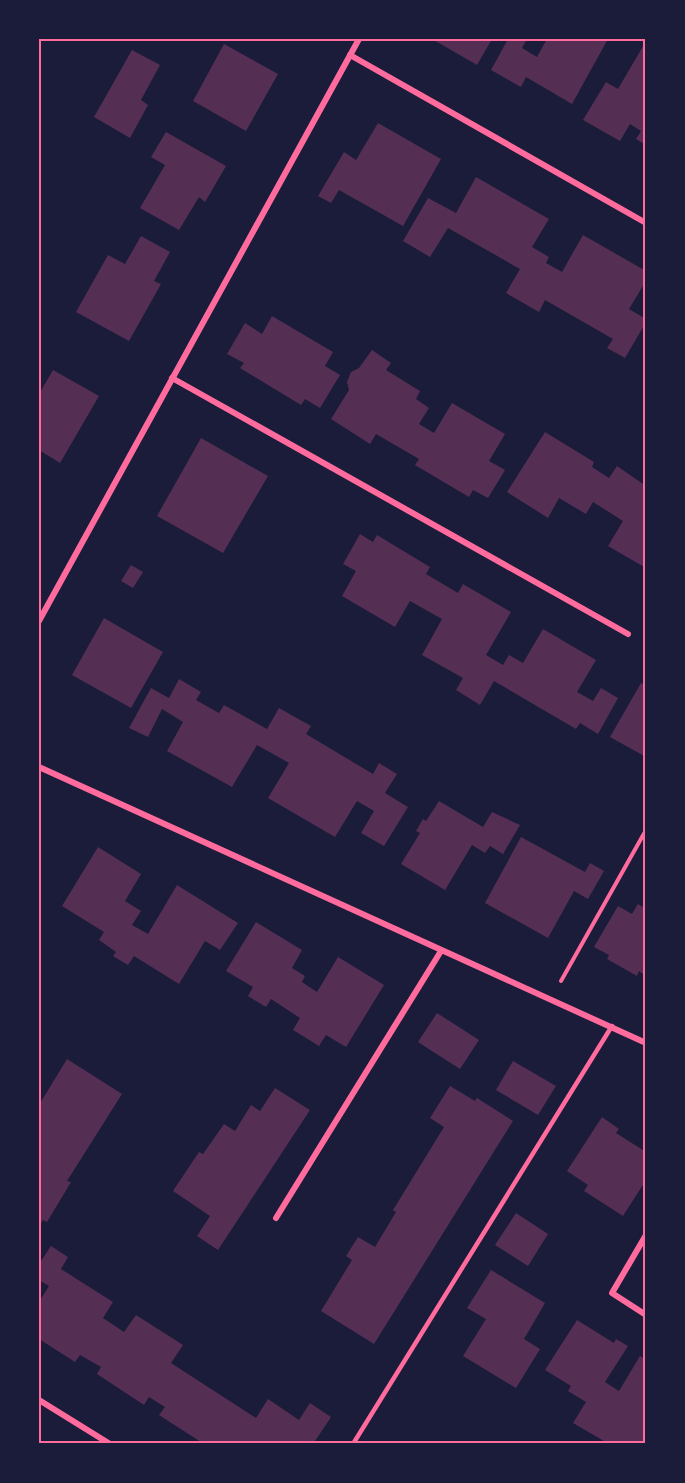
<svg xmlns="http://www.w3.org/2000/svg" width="685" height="1483" font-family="Arial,sans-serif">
  <rect width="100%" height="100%" fill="#1b1b3a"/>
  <g fill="#542f53">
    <polygon points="432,39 492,39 477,65"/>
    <polygon points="508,39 527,39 522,48 537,57 547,39 608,39 572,104 526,77 521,87 491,70"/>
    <polygon points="646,41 646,145 636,139 641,131 630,124 620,141 583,120 606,82 618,89"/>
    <polygon points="224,44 278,74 246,131 193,101"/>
    <polygon points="132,50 160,65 141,100 148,105 130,138 94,117"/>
    <polygon points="378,123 441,159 403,226 339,190 331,203 318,196 344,152 356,160"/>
    <polygon points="166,132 226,166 205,202 199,197 179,230 140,208 165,165 151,157"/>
    <polygon points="476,177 549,219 532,247 549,257 546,263 562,272 583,235 646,271 646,281 629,309 646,319 646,322 625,358 607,348 613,339 545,300 539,312 506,293 520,269 448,228 430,257 403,241 428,198 456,213"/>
    <polygon points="141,236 170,252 154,281 161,284 129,341 76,312 108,255 125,264"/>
    <polygon points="272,316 333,352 325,366 340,375 320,408 305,399 301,405 240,368 244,363 227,354 245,323 262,334"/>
    <polygon points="372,350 391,363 386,370 420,391 416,399 429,408 419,424 434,433 452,403 505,434 489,461 505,470 488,498 473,490 469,497 415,465 419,459 376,434 370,444 331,419 349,390 347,382 351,372 359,368"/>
    <polygon points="53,370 99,396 60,463 39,450 39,394"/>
    <polygon points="545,432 594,462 592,467 609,478 617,466 646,486 646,568 608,546 623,521 593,502 586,514 559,498 548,518 507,492"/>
    <polygon points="201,438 268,476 223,553 157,516"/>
    <polygon points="360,534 373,542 377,535 430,567 426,574 458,593 463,584 511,612 486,655 503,665 509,655 523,663 543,629 596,660 577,692 593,701 601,688 618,698 598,734 580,723 576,729 494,681 480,705 456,690 463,678 422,655 442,619 410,601 395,627 342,596 356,571 343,564"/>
    <polygon points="131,565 143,572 133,588 121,581"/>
    <polygon points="104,618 163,652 131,708 72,675"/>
    <polygon points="179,679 201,692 196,700 219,713 224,705 267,729 279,708 311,726 306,734 373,774 379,763 397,774 385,793 408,807 384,846 361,833 374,811 357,801 335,837 268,798 289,763 257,745 232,787 167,751 183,722 162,709 148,737 129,728 151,688 169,698"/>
    <polygon points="641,683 646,686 646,757 610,737"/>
    <polygon points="439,801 483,827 492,812 520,825 503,854 490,846 485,853 472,845 445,890 401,864 420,833 416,831 423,819 426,821"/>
    <polygon points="521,837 585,872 590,863 604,871 588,899 574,891 548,938 485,903"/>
    <polygon points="98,847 141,874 125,901 141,911 132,925 148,934 177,885 238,923 220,950 205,941 179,984 134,956 128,965 113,956 116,952 99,940 104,932 62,906"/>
    <polygon points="638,904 646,909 646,976 639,971 637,976 607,959 609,955 594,947 618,906 632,914"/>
    <polygon points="256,922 302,950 292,968 305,976 302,982 317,992 338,957 384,985 346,1047 326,1035 319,1046 293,1030 300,1018 271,999 266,1007 248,996 253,987 226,971"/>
    <polygon points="437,1013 479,1040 460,1069 418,1042"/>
    <polygon points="67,1059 122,1094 67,1181 71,1182 47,1222 43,1220 39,1226 39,1105"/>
    <polygon points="513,1061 556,1086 538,1115 496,1090"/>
    <polygon points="450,1086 475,1101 477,1098 513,1121 374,1344 321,1311 352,1260 346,1256 358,1237 375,1247 396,1212 393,1210 444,1127 430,1118"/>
    <polygon points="275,1088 310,1110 218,1250 197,1236 210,1216 173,1191 199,1152 203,1154 224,1124 235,1131 251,1105 260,1111"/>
    <polygon points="602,1117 619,1129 616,1133 646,1152 646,1180 623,1216 584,1191 588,1185 567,1171"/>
    <polygon points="516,1213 548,1234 528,1266 495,1245"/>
    <polygon points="51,1246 68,1257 61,1269 113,1302 103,1318 124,1332 136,1315 183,1345 171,1363 256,1418 268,1399 299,1420 310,1403 331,1417 313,1444 221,1444 217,1442 216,1444 204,1444 159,1415 165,1407 149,1397 144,1405 97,1374 101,1367 80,1355 75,1362 39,1339 39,1302 49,1286 39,1280 39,1264"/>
    <polygon points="491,1270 545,1303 524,1339 540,1349 516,1388 463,1356 486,1319 467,1308"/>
    <polygon points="577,1320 614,1343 616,1339 628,1346 605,1382 619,1391 640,1356 646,1360 646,1444 609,1444 573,1423 586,1402 568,1391 571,1386 545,1370"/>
  </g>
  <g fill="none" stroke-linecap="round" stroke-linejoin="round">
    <polyline stroke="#ff6b9d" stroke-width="4" points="561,981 646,830"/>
    <polyline stroke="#ff6b9d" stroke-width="4.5" points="353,1444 612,1026"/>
    <g stroke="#ff6b9d" stroke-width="6">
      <polyline points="350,55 646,223"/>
      <polyline points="172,378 628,634"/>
      <polyline points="39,621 359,39"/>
      <polyline points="39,767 646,1043"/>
      <polyline points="276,1218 441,951"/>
      <polyline points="646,1235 612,1293 646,1315"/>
      <polyline points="39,1400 110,1444"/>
    </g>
  </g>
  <rect width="685" height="1483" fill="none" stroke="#1b1b3a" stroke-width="81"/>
  <rect x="40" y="40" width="604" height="1402" fill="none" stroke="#ff6b9d" stroke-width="2"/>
</svg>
